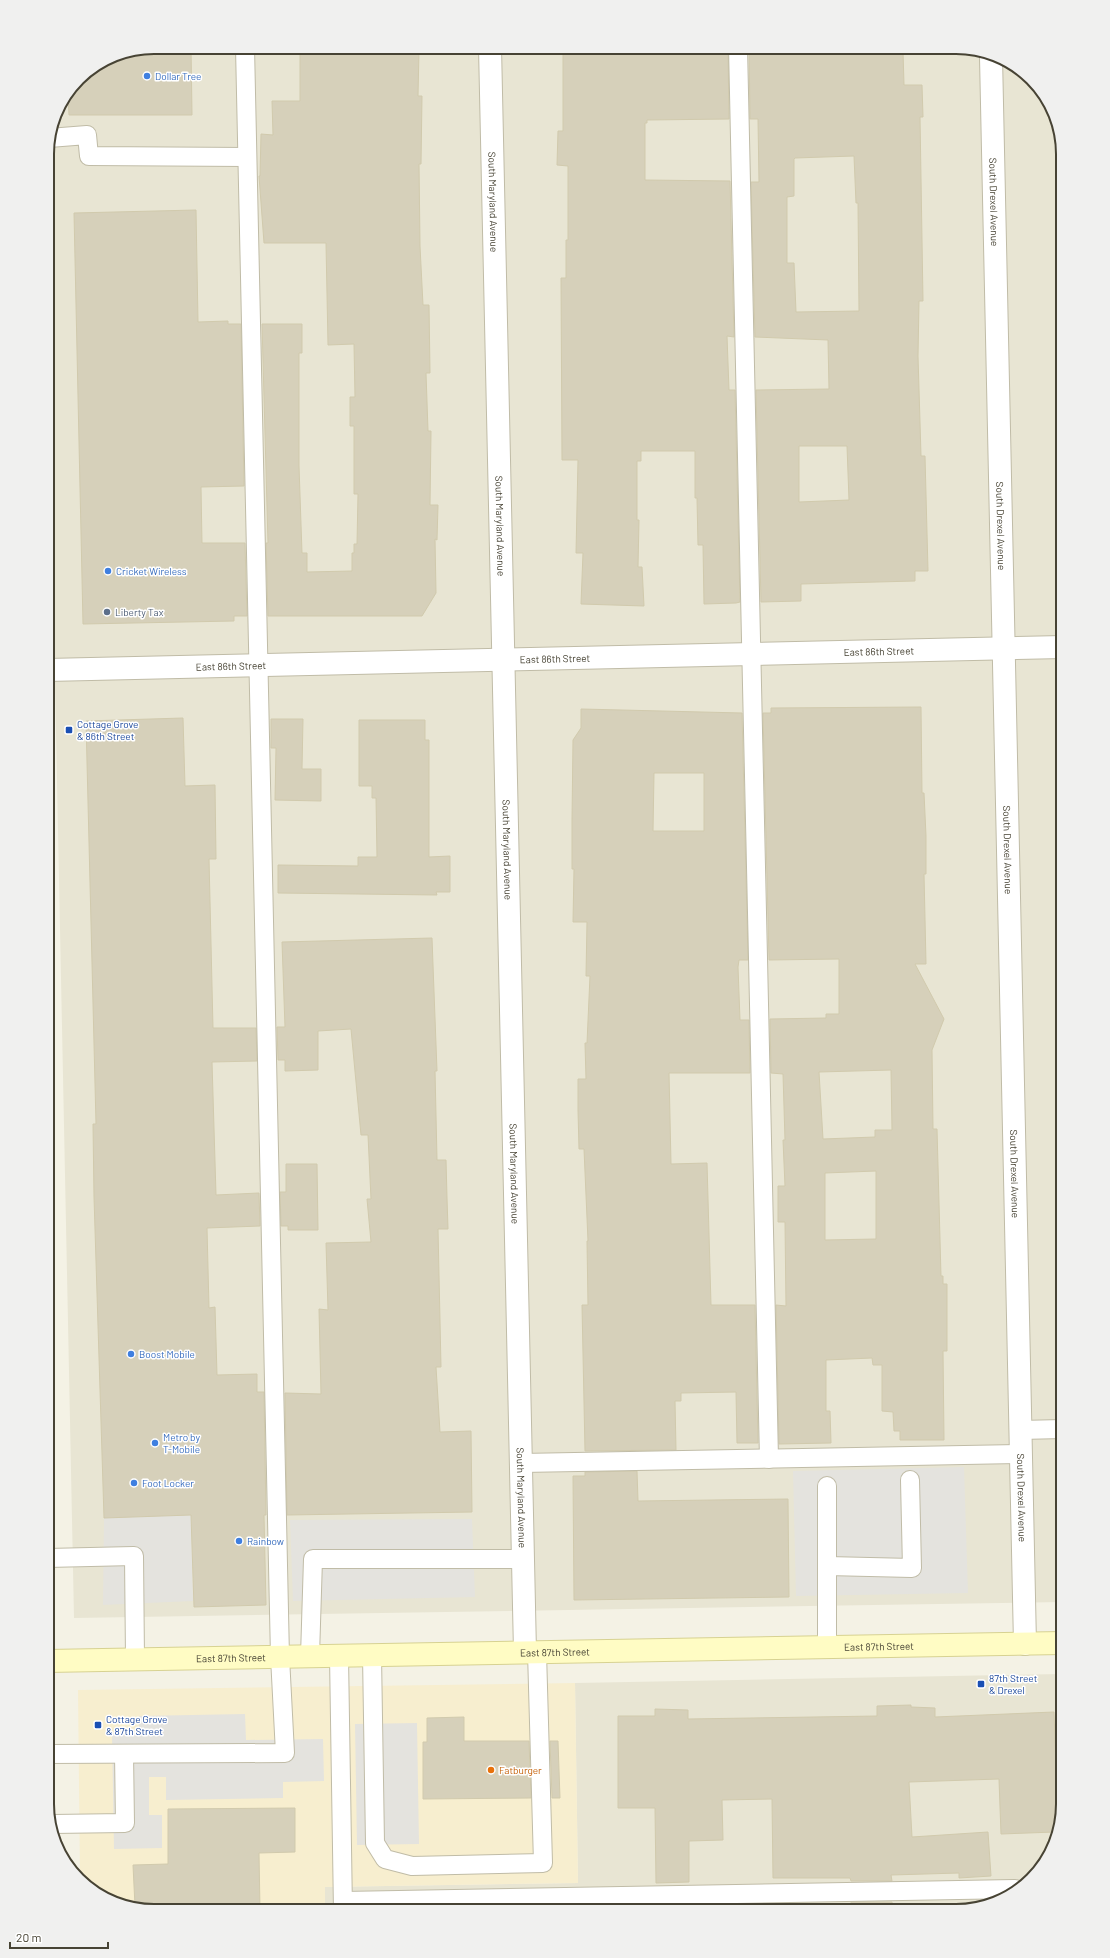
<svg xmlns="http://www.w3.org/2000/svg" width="1110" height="1958" font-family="Barlow,sans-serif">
  <rect width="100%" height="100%" fill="#f4f2e5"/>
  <g fill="#e8e5d3">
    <polygon points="154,47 963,47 1016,65 1052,107 1063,154 1063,1602 74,1618 47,288 47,147 55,113 79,78 113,55"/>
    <polygon points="1063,1674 1063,1804 1045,1863 1003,1900 956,1911 325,1911 324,1887 578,1883 575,1683"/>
  </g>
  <polygon fill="#f7eecf" points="575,1683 578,1883 325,1887 325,1911 147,1911 94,1893 80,1876 78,1690"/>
  <g fill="#e4e3de">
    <polygon points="964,1467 968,1593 796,1596 793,1471"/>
    <polygon points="191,1515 193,1601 103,1605 104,1518"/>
    <polygon points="472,1519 475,1597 293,1601 290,1520"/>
    <polygon points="245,1714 246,1740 323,1739 324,1781 283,1782 283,1798 166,1800 166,1777 149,1777 149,1815 162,1815 162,1848 114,1849 112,1733 139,1732 139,1716"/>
    <polygon points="417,1723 419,1844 357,1845 355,1724"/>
  </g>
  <g fill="#d6d0ba" stroke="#d1caad" fill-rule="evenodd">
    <polygon points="154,47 191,47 192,115 69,115 68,93 79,78 113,55"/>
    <polygon points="300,47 415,47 415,50 419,50 418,96 422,96 421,164 419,164 420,246 423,305 429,305 430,373 426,373 428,431 431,431 430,505 438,505 437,540 435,539 436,593 422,616 268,616 266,543 268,543 262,324 302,324 302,353 299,353 299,466 302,553 307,553 307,572 352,571 352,553 354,553 354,544 357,544 358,494 354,494 354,426 350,426 350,397 355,397 354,344 328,345 326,243 264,243 259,176 260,176 261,134 273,135 272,101 300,101"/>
    <polygon points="563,47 728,47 729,119 647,120 647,123 645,123 645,180 730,181 734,337 727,336 729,390 735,390 740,602 736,603 704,604 703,545 698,545 697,498 695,498 695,451 641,451 641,461 637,461 637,520 639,520 638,567 642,567 644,606 581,604 583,553 576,553 578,460 562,460 561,278 566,278 566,240 568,240 568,166 557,165 558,131 563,131"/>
    <path d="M 749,47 L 796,47 L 796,51 L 903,51 L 904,85 L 922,85 L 923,117 L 920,117 L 923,301 L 919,301 L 918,356 L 921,456 L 925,456 L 928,571 L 915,571 L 915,581 L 801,584 L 801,601 L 761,602 L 756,390 L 829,389 L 828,340 L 755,337 L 751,182 L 759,182 L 758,119 L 750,119 ZM 854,156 L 856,203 L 858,203 L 859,311 L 796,312 L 794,263 L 787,263 L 787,197 L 794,196 L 794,159 L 795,158 ZM 799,446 L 847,446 L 849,500 L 799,502 Z"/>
    <polygon points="196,210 198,322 228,321 228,324 241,324 244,486 201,487 202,543 245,543 247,616 234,616 234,621 83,624 74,213"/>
    <path d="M 921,707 L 922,793 L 924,793 L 926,836 L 926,874 L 924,874 L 926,964 L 915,964 L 944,1019 L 932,1050 L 933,1129 L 937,1129 L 941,1276 L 943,1276 L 943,1284 L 947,1284 L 947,1351 L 943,1351 L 944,1440 L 900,1440 L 900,1431 L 894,1431 L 893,1412 L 882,1411 L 882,1365 L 873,1365 L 872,1358 L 826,1360 L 826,1411 L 830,1411 L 831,1443 L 779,1444 L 776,1305 L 786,1306 L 785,1222 L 778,1222 L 778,1186 L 785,1186 L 783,1140 L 785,1140 L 783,1074 L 771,1073 L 770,1019 L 826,1018 L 826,1014 L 839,1014 L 839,959 L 769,960 L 763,713 L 771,713 L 771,708 ZM 891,1070 L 892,1130 L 875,1130 L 875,1137 L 823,1139 L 819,1072 ZM 876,1171 L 876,1239 L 825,1240 L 825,1173 Z"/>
    <path d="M 581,709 L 742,713 L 748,960 L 739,960 L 738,967 L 740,1020 L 749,1020 L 750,1073 L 669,1073 L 671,1164 L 707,1163 L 711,1305 L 755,1305 L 758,1443 L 737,1443 L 736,1392 L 681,1393 L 681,1401 L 675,1401 L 676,1450 L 585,1451 L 582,1305 L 588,1305 L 587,1241 L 588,1241 L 584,1149 L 579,1149 L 578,1110 L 578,1079 L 586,1079 L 585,1043 L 587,1043 L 590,976 L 586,976 L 587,922 L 573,922 L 574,869 L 572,869 L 572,820 L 573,740 L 581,728 ZM 654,773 L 704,773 L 704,831 L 653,831 Z"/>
    <polygon points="183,718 185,786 215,785 216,859 209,859 213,1028 256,1028 257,1061 212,1062 216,1195 259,1193 260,1226 207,1228 209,1308 215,1307 217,1375 257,1374 257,1392 264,1392 266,1515 264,1515 266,1605 194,1607 191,1515 104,1518 94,1197 93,1124 96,1124 86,721"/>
    <polygon points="271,719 303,719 302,769 321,769 321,801 275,800 276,748 271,748"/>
    <polygon points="359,720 425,720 425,740 429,740 429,857 450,856 450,892 436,892 437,895 278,893 278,865 358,866 358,857 377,857 376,798 372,798 372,786 359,786"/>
    <polygon points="432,938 437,1071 435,1071 437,1160 446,1160 447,1198 448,1229 438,1229 441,1367 436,1367 440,1432 471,1431 472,1512 287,1515 285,1393 321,1394 319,1309 328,1310 326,1243 371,1242 367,1199 371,1199 368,1135 361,1135 351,1029 318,1031 318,1070 285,1071 285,1060 278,1060 277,1027 285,1027 282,942"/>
    <polygon points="286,1164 317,1164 318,1230 288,1230 288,1226 281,1226 280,1192 286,1192"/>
    <polygon points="637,1471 638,1501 788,1499 789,1597 574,1600 573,1476 585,1476 585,1472"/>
    <polygon points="911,1705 911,1707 935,1708 935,1717 1054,1712 1058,1820 1055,1832 1001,1834 999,1779 909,1782 912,1837 988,1832 991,1876 959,1878 959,1873 891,1875 892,1881 851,1881 850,1878 773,1878 772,1799 722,1800 723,1840 689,1841 689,1882 656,1883 655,1808 618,1808 618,1716 655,1716 655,1709 688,1710 688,1719 877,1716 877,1706"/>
    <polygon points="464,1717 464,1741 529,1741 531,1798 423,1799 423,1742 427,1742 427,1718"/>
    <polygon points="550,1741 558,1741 560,1798 552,1798"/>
    <polygon points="295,1808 295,1852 259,1853 260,1911 147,1911 135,1906 133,1865 168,1864 168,1809"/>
    <polygon points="851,1902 892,1902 893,1911 852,1911"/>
  </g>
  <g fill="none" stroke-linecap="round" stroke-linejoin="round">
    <defs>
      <g id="lane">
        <polyline points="738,47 769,1459"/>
        <polyline points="49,138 87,135 89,156 247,157"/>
        <polyline points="1020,1430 1063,1429"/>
        <polyline points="521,1463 1021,1454"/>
        <polyline points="827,1486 827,1647"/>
        <polyline points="47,1558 134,1556 135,1659"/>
        <polyline points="827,1566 912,1568 910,1480"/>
        <polyline points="372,1655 375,1843 385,1859 412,1866 543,1863 537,1652"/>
        <polyline points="310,1656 313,1559 523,1559"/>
        <polyline points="339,1656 343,1911"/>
        <polyline points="47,1754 285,1753 280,1657 245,47"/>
        <polyline points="52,1824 125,1823 124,1754"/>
        <polyline points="343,1901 1015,1889"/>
      </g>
      <g id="street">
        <path id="s1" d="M 490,47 L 525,1652"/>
        <path id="s2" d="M 991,57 L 1025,1644"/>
        <path id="s3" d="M 47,670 L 1063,647"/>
      </g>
      <g id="secondary">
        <path id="s4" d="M 47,1661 L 1063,1643"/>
      </g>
    </defs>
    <use href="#lane" stroke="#c0bca7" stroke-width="20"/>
    <use href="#street" stroke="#c0bca7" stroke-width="24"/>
    <use href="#secondary" stroke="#d7d292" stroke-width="24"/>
    <use href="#lane" stroke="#fff" stroke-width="18"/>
    <use href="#street" stroke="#fff" stroke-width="22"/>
    <use href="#secondary" stroke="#fffcc4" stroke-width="22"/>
  </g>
  <g fill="#3f7fe0" stroke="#fff" stroke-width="1.5">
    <circle cx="147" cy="76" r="4"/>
    <circle cx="108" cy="571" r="4"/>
    <circle cx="131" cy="1354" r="4"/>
    <circle cx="155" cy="1443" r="4"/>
    <circle cx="134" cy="1483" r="4"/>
    <circle cx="239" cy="1541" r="4"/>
  </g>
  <circle fill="#5c6f8a" stroke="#fff" stroke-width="1.5" cx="107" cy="612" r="4"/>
  <g fill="#1a4fb4" stroke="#fff" stroke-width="1.5">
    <rect x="65" y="726" width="8" height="8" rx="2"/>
    <rect x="977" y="1680" width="8" height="8" rx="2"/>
    <rect x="94" y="1721" width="8" height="8" rx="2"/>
  </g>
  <circle fill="#e8710a" stroke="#fff" stroke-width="1.5" cx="491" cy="1770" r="4"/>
  <g text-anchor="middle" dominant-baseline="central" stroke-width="3" stroke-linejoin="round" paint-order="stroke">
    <g font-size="10" fill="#366cbe" stroke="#fff" text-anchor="start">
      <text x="155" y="76">Dollar Tree</text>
      <text x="116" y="571">Cricket Wireless</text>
      <text x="139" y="1354">Boost Mobile</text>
      <text x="163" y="1437">Metro by<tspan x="163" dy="12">T-Mobile</tspan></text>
      <text x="142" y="1483">Foot Locker</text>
      <text x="247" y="1541">Rainbow</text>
    </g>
    <g font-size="10" fill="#474334" stroke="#fff">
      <text stroke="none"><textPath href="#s1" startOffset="155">South Maryland Avenue</textPath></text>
      <text stroke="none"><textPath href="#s2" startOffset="145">South Drexel Avenue</textPath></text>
      <text stroke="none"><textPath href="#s1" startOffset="479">South Maryland Avenue</textPath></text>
      <text stroke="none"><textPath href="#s2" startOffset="469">South Drexel Avenue</textPath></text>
      <text stroke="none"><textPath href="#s3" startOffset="832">East 86th Street</textPath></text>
      <text stroke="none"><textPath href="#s3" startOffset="508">East 86th Street</textPath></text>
      <text stroke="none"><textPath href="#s3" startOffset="184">East 86th Street</textPath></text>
      <text stroke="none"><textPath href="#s1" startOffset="803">South Maryland Avenue</textPath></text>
      <text stroke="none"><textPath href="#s2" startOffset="793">South Drexel Avenue</textPath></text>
      <text stroke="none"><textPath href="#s1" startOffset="1127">South Maryland Avenue</textPath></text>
      <text stroke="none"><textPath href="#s2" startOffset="1117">South Drexel Avenue</textPath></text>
      <text stroke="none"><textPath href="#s1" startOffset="1451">South Maryland Avenue</textPath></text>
      <text stroke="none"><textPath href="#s2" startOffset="1441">South Drexel Avenue</textPath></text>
      <text stroke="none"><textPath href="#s4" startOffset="832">East 87th Street</textPath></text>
      <text stroke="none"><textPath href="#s4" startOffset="508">East 87th Street</textPath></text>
      <text stroke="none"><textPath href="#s4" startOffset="184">East 87th Street</textPath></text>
    </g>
    <g font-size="10" fill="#4e5e75" stroke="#fff" text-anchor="start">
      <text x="115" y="612">Liberty Tax</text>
    </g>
    <g font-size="10" fill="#164399" stroke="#fff" text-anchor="start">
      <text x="77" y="724">Cottage Grove<tspan x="77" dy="12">&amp; 86th Street</tspan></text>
      <text x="989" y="1678">87th Street<tspan x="989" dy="12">&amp; Drexel</tspan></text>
      <text x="106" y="1719">Cottage Grove<tspan x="106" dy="12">&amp; 87th Street</tspan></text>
    </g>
    <g font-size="10" fill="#c56008" stroke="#fff" text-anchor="start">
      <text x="499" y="1770">Fatburger</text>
    </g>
  </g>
  <path d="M0 0H1110V1958H0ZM154 54H956A100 100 0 0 1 1056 154V1804A100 100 0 0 1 956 1904H154A100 100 0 0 1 54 1804V154A100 100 0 0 1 154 54Z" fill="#f0f0ef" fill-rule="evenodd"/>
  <path fill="none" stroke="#474334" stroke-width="2" d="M154 54H956A100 100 0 0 1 1056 154V1804A100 100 0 0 1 956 1904H154A100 100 0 0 1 54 1804V154A100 100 0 0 1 154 54Z"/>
  <path d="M10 1942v6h98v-6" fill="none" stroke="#474334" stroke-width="2"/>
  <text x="16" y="1942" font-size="12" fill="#474334" stroke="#ffffff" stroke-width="3" paint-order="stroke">20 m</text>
</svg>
